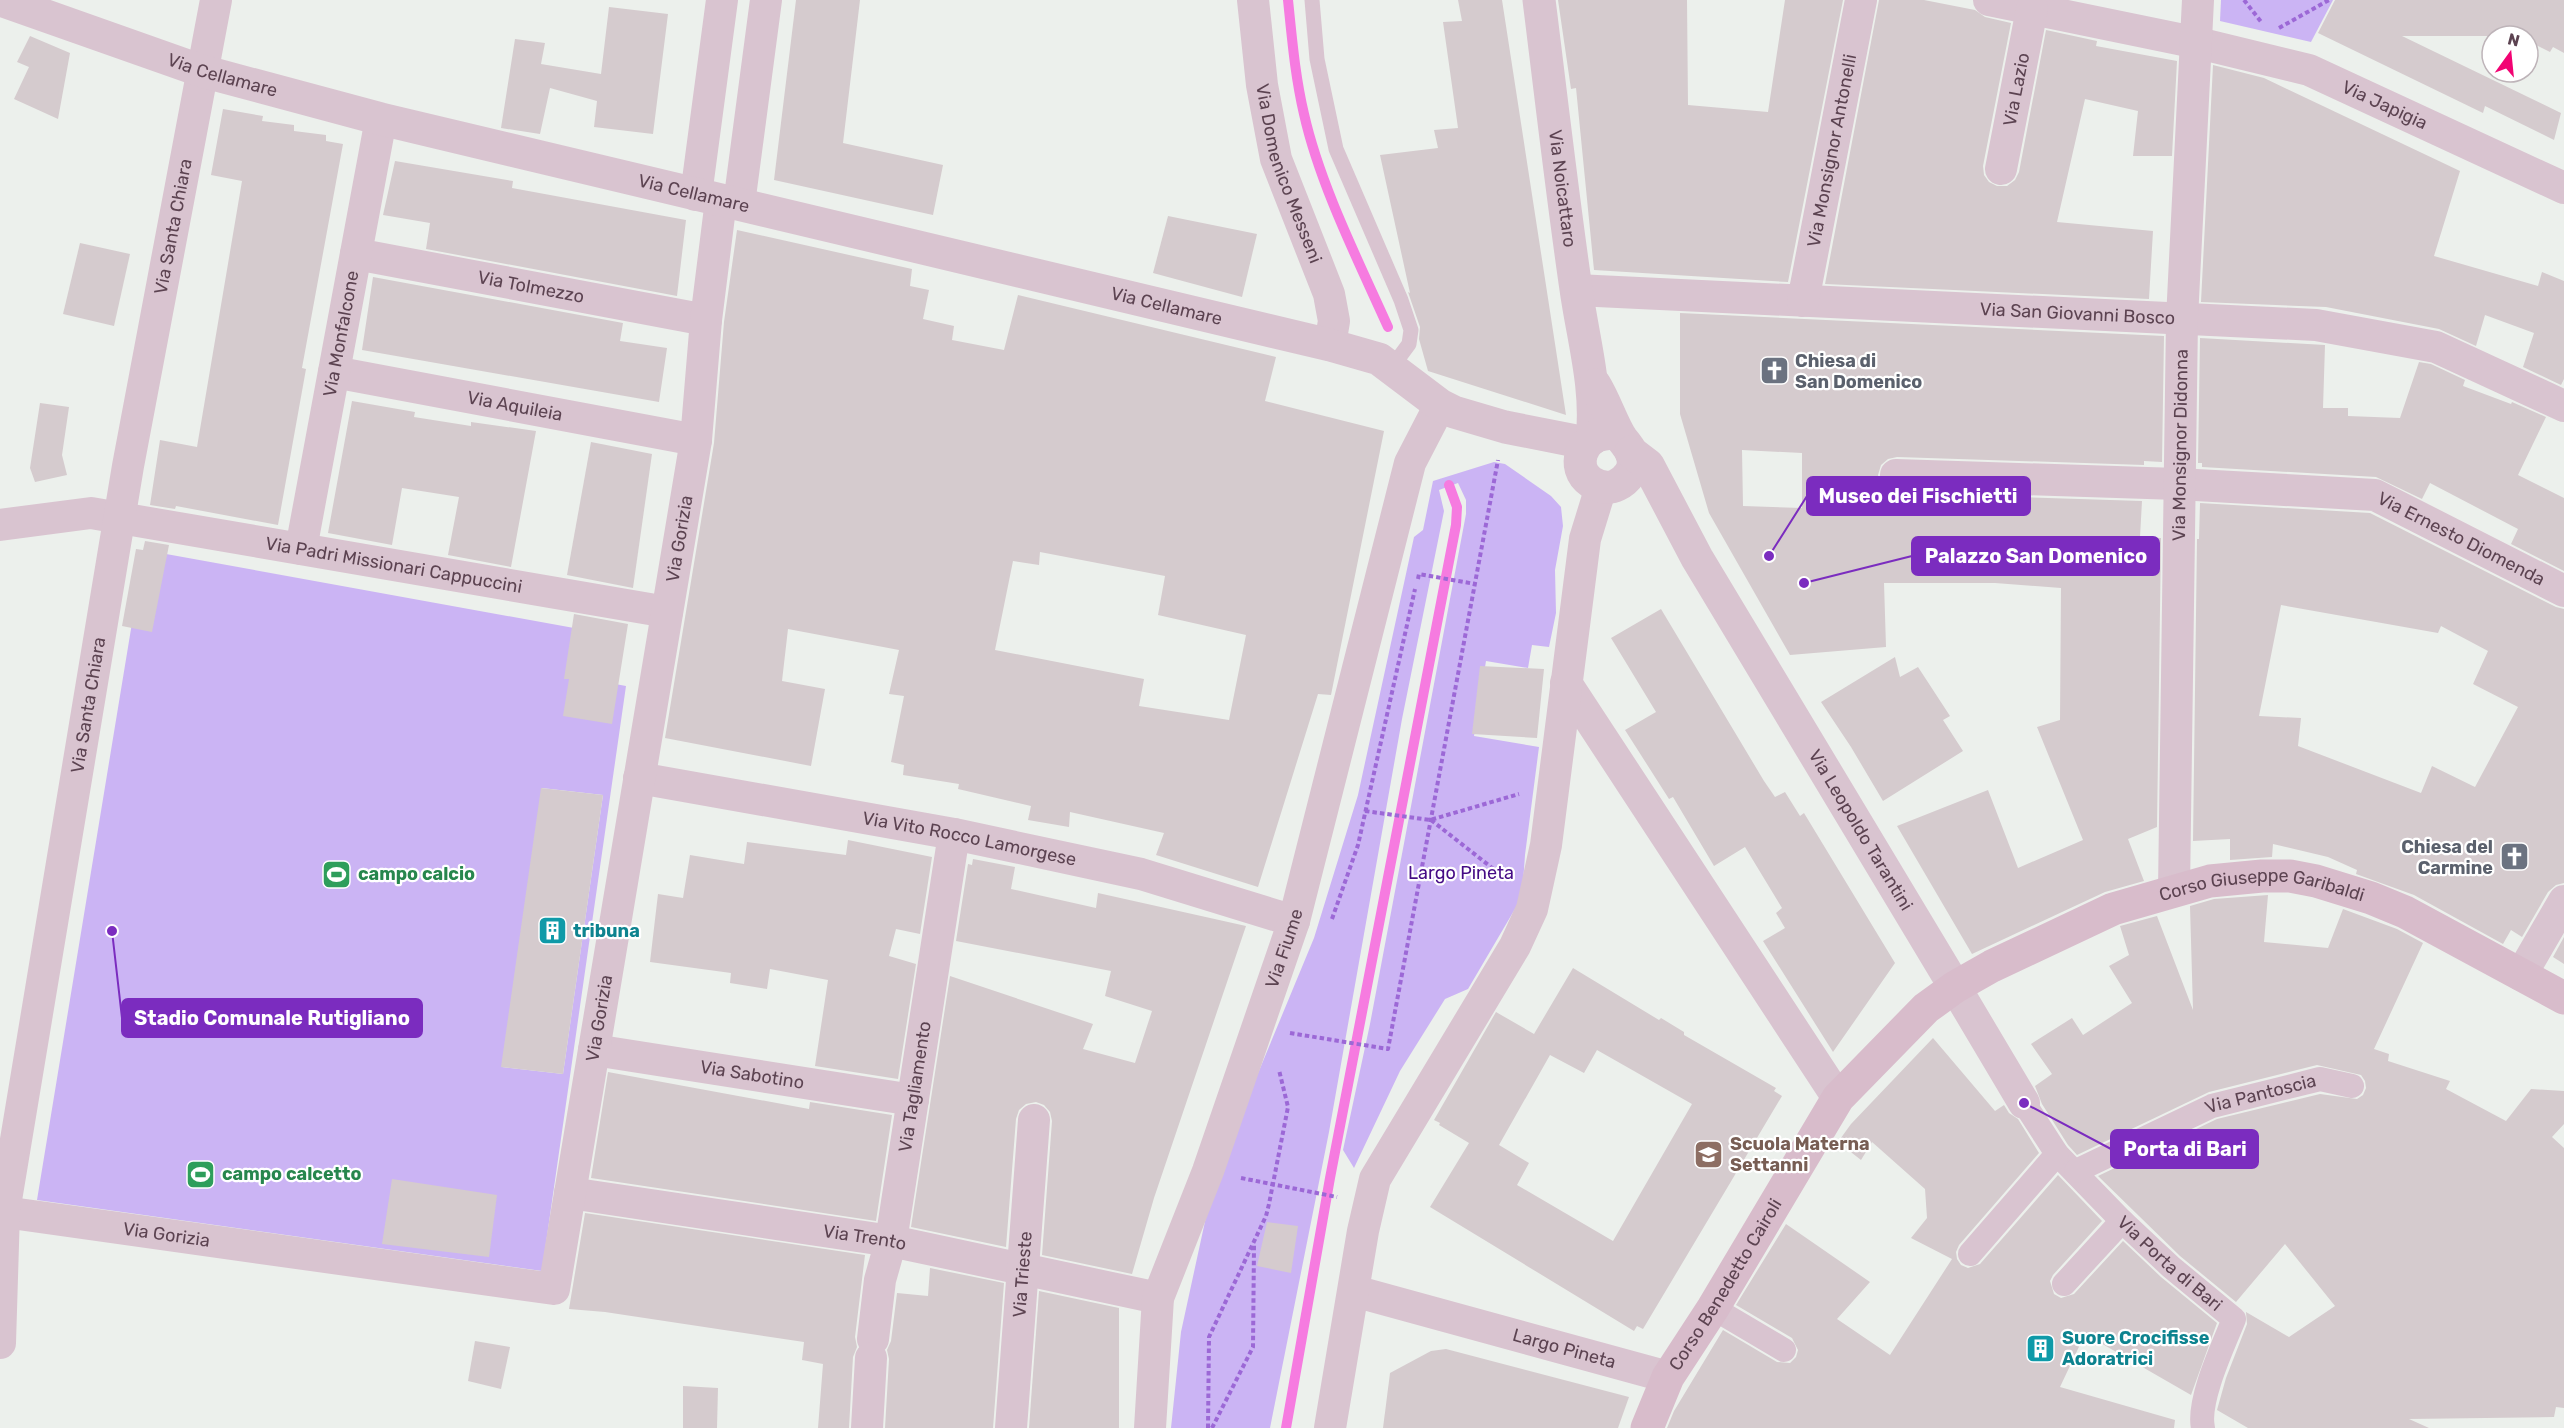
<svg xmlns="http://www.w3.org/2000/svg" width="2564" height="1428" font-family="Rubik,sans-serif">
  <rect width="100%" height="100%" fill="#ecf0ec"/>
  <g fill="#cbb4f4" fill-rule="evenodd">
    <polygon points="2221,0 2333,0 2311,42 2220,21"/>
    <polygon points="1494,462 1505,464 1551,496 1561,507 1563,526 1555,570 1556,613 1549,647 1532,645 1528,668 1486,661 1474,736 1539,747 1525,855 1522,897 1468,989 1445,999 1400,1071 1354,1168 1343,1150 1370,1024 1466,514 1466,500 1458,483 1439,490 1444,511 1402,719 1329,1132 1270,1428 1171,1428 1181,1332 1209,1203 1244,1107 1314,938 1358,795 1414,537 1423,530 1433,481"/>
    <path d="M 144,550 L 574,628 L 567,675 L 626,686 L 542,1271 L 37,1200 ZM 542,788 L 603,795 L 563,1074 L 502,1067 Z"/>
  </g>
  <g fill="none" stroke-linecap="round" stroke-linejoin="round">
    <g stroke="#f67be0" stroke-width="10">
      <path d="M 1288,0 C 1292,38 1295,76 1304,114 C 1320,185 1358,260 1388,327"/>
      <polyline points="1286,1428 1330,1178 1456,525 1457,507 1449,485"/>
    </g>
  </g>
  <g fill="#d5cbce" fill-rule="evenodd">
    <polygon points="796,0 860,0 843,143 943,165 933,215 774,180"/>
    <polygon points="1458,0 1502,0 1566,415 1428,371 1419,339 1420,327 1408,292 1410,293 1380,155 1438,148 1434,130 1458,128 1443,22 1462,21"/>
    <polygon points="1558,0 1687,0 1688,105 1768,112 1785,0 1843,0 1788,282 1594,270 1576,88 1571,89"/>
    <polygon points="1879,0 1924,0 1975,10 1985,17 2011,23 1983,166 1984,175 1989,182 1997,186 2007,186 2015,180 2019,172 2046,30 2097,41 2096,46 2177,61 2172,156 2133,156 2138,111 2085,99 2057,222 2153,231 2149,299 1825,284"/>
    <polygon points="2335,0 2564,0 2564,53 2553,47 2550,52 2528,41 2528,36 2402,36 2561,113 2554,140 2485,106 2483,113 2318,33"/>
    <polygon points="609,7 668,14 653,134 594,127 597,101 550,88 540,134 501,128 515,39 545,43 541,64 601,74"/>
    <polygon points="30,36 70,53 58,119 14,99 29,67 17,62"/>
    <polygon points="2213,65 2264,78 2460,171 2434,256 2538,286 2542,272 2564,281 2564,379 2561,385 2523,367 2534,333 2485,315 2476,346 2439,329 2326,307 2201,302"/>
    <polygon points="223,109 263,116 262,121 294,125 294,131 326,135 326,141 343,144 302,368 306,369 278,525 176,506 175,509 150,505 160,440 197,447 242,181 211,175"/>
    <polygon points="395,161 513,181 512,188 686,220 677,296 426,249 430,223 383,215"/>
    <polygon points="1168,216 1257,234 1242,297 1153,273"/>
    <path d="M 737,230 L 912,269 L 910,286 L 929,290 L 923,319 L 954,326 L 952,340 L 1004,350 L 1018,295 L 1276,357 L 1265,401 L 1384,431 L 1331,695 L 1318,694 L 1258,887 L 1156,855 L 1164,833 L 1070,812 L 1069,827 L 1028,820 L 1031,806 L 958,789 L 959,784 L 903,775 L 904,765 L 891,762 L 904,696 L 889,694 L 899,650 L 788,629 L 782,681 L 825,689 L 811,766 L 665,738 L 714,443 L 724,322 ZM 1040,552 L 1165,576 L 1158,615 L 1246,635 L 1229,720 L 1139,706 L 1144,679 L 995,650 L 1013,561 L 1039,565 Z"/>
    <polygon points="80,243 130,254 114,326 63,314"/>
    <polygon points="373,277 623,323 620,341 667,348 659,402 362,350"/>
    <path d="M 1680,313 L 2164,336 L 2162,462 L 2144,461 L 2144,465 L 1897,457 L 1888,459 L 1881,465 L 1878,475 L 1880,483 L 1886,490 L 1895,493 L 2142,501 L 2140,537 L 2161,538 L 2157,827 L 2128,839 L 2144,881 L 2105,892 L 1972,954 L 1897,826 L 1988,790 L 2018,868 L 2083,840 L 2037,727 L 2060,720 L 2061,588 L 1995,583 L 1884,583 L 1886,647 L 1790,655 L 1709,513 L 1680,414 ZM 1742,450 L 1802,453 L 1802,508 L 1743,506 Z"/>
    <polygon points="2200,338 2325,345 2323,408 2348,408 2348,416 2400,418 2419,362 2431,364 2465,380 2463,386 2511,404 2512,402 2546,417 2518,475 2564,498 2564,571 2511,544 2518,529 2430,483 2422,499 2376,477 2202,467 2202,463 2198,463"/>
    <polygon points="352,401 415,412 414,417 471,426 471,422 536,431 511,567 448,555 459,497 402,488 392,545 328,533"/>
    <polygon points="40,403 69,407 62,455 67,475 35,482 30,468"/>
    <polygon points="591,442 652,454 633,588 567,575"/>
    <path d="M 2200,503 L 2370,513 L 2556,607 L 2564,609 L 2564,883 L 2556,885 L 2548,892 L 2522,937 L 2511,930 L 2503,944 L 2414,895 L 2356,874 L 2357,870 L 2328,857 L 2273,844 L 2272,857 L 2230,860 L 2230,839 L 2193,841 L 2197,539 L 2199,539 ZM 2281,605 L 2438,633 L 2441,626 L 2488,651 L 2473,684 L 2518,707 L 2475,787 L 2432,766 L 2421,793 L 2298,746 L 2301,718 L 2259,716 Z"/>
    <polygon points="145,541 169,545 152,632 122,626 136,549 143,550"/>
    <polygon points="1661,609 1764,781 1775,797 1785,792 1800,816 1804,813 1895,963 1833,1052 1763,941 1785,928 1776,913 1782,908 1745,847 1714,866 1673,797 1669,799 1625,730 1656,712 1611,638"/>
    <polygon points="574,614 628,624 612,724 563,716 569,679 564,679"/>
    <polygon points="1895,657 1900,677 1918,667 1950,716 1943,720 1963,751 1883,801 1851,747 1821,702"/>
    <polygon points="1480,666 1544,669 1537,738 1472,734"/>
    <polygon points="541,788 603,795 563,1074 501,1067"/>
    <polygon points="848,840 932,857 920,934 896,929 889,956 916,964 898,1079 815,1066 828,980 770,969 767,989 730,983 731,973 650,962 658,894 683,898 690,855 744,864 747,842 846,855"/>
    <polygon points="973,859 1015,867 1011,889 1096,908 1098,893 1246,926 1154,1198 1132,1274 1042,1255 1052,1121 1050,1112 1044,1105 1036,1102 1026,1104 1019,1110 1016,1119 1006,1247 911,1227 950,976 1093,1024 1083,1049 1135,1063 1152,1011 1105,996 1111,971 956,941 968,864 972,865"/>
    <polygon points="2268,895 2264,942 2328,948 2343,909 2397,929 2423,943 2374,1049 2389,1054 2388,1061 2450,1081 2446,1089 2506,1121 2531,1089 2564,1091 2564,1124 2552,1137 2564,1148 2564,1408 2556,1407 2554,1417 2409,1419 2429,1428 2248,1428 2217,1410 2226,1378 2247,1324 2246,1312 2289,1337 2335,1306 2285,1244 2236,1302 2180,1256 2098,1176 2217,1119 2320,1094 2357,1099 2363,1095 2366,1088 2365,1081 2361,1075 2317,1065 2209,1092 2077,1155 2068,1145 2042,1104 2035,1086 2052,1074 2031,1044 2072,1018 2083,1035 2132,1003 2109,966 2129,955 2120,926 2157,916 2193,1010 2190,906 2214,899"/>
    <polygon points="2564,937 2564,964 2553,957"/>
    <path d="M 1573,968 L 1659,1020 L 1661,1018 L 1684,1032 L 1684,1035 L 1776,1088 L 1774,1091 L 1782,1096 L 1643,1329 L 1637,1326 L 1634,1331 L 1430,1207 L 1469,1143 L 1439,1125 L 1440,1123 L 1434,1120 L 1496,1012 L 1534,1034 ZM 1597,1050 L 1692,1104 L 1613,1241 L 1517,1185 L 1529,1163 L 1499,1145 L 1550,1055 L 1584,1073 Z"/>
    <polygon points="1933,1038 1995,1111 2004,1105 2009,1113 2018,1119 2039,1153 1959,1245 1956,1252 1957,1259 1961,1265 1968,1268 1980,1264 2058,1175 2102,1221 2053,1275 2050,1281 2054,1294 2061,1298 2074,1294 2123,1241 2161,1277 2217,1323 2191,1395 2085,1334 2060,1387 2175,1420 2174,1428 1667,1428 1674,1411 1723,1330 1777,1362 1790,1363 1796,1357 1798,1350 1792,1338 1736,1305 1786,1224 1870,1282 1837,1319 1890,1355 1952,1259 1911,1238 1927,1218 1925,1189 1872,1142 1861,1160 1838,1142 1851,1124"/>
    <polygon points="608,1072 809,1109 810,1102 892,1115 876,1221 591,1178"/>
    <polygon points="392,1179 497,1195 489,1257 382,1244"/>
    <polygon points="585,1213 865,1255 855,1337 857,1347 853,1357 849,1428 818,1428 823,1364 802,1360 804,1342 605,1312 569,1309"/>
    <polygon points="1267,1222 1298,1226 1291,1273 1257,1266"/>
    <polygon points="930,1268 1004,1283 993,1428 885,1428 889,1359 887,1350 891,1341 897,1293 928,1296"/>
    <polygon points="1039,1291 1119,1308 1119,1428 1029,1428"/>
    <polygon points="475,1341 510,1347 501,1389 468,1381"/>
    <polygon points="1446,1349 1629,1397 1618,1428 1383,1428 1390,1373 1431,1351"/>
    <polygon points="683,1386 718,1388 717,1428 683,1428"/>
  </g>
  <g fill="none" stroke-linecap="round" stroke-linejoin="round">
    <g stroke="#9c68d6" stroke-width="4" stroke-dasharray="4.5 3" stroke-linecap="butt">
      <polyline points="2244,0 2262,23"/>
      <polyline points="2279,28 2329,0"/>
      <polyline points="1418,579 1419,574 1475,584"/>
      <polyline points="1365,811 1430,820 1519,794"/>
      <polyline points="1431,820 1505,878"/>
      <polyline points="1332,919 1358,845 1415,589"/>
      <polyline points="1290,1033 1388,1049 1498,460"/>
      <polyline points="1241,1178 1337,1197"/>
      <polyline points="1208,1428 1209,1337 1266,1216 1269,1204 1288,1107 1279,1070"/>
      <polyline points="1212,1428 1253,1347 1254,1245"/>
    </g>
    <polyline stroke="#d9c4d0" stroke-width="15" points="1312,0 1317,59 1336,149 1401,300 1411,330 1409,344 1392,367"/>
    <g stroke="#d9c4d0" stroke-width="24">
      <path id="s1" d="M 2024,1103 L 2057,1154 L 2122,1221 L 2171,1267 L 2234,1319 C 2223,1346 2197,1401 2203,1428"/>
      <path id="s2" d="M 2076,1171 L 2212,1106 L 2320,1079 L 2352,1086"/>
      <polyline points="1970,1254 2057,1154"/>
      <polyline points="2064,1284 2122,1221"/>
      <polyline points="1713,1308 1784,1350"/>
    </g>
    <g stroke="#d9c4d0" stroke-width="32">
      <path id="s3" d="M 1253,0 L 1262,85 L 1276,159 L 1329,294 L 1334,321 L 1330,345"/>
      <path id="s4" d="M 1989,0 L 2198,43 L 2309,70 L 2564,188"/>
      <path id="s5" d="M 2001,169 L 2032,9"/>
      <polyline points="696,195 722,0"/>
      <polyline points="739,204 766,0"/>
      <path id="s6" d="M 356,254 L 706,320"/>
      <path id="s7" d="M 1576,290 L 2316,325 L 2436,347 L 2564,406"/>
      <path id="s8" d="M 1803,301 L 1861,0"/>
      <path id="s9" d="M 334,372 L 696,440"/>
      <path id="s10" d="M 1896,475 L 2178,484 L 2375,495 L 2564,591"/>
      <path id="s11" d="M 0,525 L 91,513 L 667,612"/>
      <path id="s12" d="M 301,549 L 381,119"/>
      <polyline points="1566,683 1838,1098"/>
      <path id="s13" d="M 639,778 L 954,834 L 1141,874 L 1294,921"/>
      <path id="s14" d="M 2174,891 L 2182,319 L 2198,0"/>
      <polyline points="2521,975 2564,901"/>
      <polyline points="1955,987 2024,1103"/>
      <path id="s15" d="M 594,1050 L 913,1100"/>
      <path id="s16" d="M 570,1193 L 891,1241 L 1158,1298"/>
      <path id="s17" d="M 4,1212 L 554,1289 L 696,440 L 706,320 L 721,200"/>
      <path id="s18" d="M 1354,1291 L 1668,1377"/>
      <path id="s19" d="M 873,1339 L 880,1280 L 891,1241 L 954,834"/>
      <path id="s20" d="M 0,1343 L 4,1212 L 128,466 L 216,0"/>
      <polyline points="867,1428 871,1358"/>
      <path id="s21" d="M 1011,1428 L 1034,1120"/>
      <path id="s22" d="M 1150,1428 L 1158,1298 L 1208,1171 L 1294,921 L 1410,463 L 1440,405"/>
      <polyline points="1330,1428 1363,1231 1375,1179 1515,946 1532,909 1546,845 1585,539 1601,487"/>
    </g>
    <g stroke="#d9c4d0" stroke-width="33">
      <path id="s23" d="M 1,0 L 202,71 L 381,119 L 1330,345 L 1379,359 L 1440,405 L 1454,412 L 1505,427 L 1586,443"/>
      <path id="s24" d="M 1539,0 C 1551,96 1562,193 1576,289 C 1583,339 1598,389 1592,439"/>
      <path d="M 1595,385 C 1605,401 1613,426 1622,439 C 1627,445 1632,451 1633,459 C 1635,470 1627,480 1617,485 C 1609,489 1599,487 1591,482 C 1570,468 1582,436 1605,434"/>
      <path id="s25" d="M 1631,452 L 1648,465 L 1697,558 L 1955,987"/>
    </g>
    <path stroke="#d8bccb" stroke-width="33" id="s26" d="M 1647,1428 L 1668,1377 L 1713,1308 L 1838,1098 L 1926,1008 L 1955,987 L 1992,966 L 2113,909 L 2210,881 L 2262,876 L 2290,876 L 2316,881 L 2371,898 L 2405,912 L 2564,998"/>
  </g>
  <defs>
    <symbol id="church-square" viewBox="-11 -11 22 22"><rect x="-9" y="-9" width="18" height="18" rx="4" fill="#6b7280" stroke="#fff"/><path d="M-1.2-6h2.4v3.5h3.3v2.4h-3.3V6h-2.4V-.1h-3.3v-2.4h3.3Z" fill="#fff"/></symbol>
    <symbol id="stadium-square" viewBox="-11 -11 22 22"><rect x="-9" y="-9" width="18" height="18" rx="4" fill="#2e9e5b" stroke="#fff"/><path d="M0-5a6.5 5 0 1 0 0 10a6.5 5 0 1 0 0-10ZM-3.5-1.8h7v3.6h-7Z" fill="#fff"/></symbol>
    <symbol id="building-square" viewBox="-11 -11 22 22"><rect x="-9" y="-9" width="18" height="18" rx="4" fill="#0f9aa8" stroke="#fff"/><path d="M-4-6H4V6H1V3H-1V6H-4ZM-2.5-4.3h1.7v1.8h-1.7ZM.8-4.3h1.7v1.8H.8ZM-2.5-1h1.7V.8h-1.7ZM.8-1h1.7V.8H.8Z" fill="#fff"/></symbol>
    <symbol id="school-square" viewBox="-11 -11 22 22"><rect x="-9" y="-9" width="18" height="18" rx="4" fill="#8d6e63" stroke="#fff"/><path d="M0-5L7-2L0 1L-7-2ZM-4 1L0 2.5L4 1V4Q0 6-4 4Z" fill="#fff"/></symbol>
  </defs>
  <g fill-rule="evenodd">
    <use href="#church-square" x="1758" y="354" width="33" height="33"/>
    <use href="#church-square" x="2498" y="840" width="33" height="33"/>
    <use href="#stadium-square" x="320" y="858" width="33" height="33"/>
    <use href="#building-square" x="536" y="914" width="33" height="33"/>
    <use href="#school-square" x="1692" y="1138" width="33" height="33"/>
    <use href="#stadium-square" x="184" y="1158" width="33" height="33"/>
    <use href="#building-square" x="2024" y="1332" width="33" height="33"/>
  </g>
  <g text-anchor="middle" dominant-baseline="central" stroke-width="4.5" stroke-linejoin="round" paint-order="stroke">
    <g font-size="18" fill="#5c4351" stroke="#fff">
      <text stroke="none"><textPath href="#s23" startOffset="234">Via Cellamare</textPath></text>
      <text stroke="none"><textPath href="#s5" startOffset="81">Via Lazio</textPath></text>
      <text stroke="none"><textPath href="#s4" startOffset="411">Via Japigia</textPath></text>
      <text stroke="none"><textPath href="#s8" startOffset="153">Via Monsignor Antonelli</textPath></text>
      <text stroke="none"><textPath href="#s3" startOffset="178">Via Domenico Messeni</textPath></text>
      <text stroke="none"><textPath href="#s24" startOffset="190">Via Noicattaro</textPath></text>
      <text stroke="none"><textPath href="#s23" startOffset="720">Via Cellamare</textPath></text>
      <text stroke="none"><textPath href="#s20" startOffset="1131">Via Santa Chiara</textPath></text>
      <text stroke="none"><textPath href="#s6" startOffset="178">Via Tolmezzo</textPath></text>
      <text stroke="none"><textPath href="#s23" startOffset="1206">Via Cellamare</textPath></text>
      <text stroke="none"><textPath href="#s7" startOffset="502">Via San Giovanni Bosco</textPath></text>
      <text stroke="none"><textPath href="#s12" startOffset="219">Via Monfalcone</textPath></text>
      <text stroke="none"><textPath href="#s9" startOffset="184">Via Aquileia</textPath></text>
      <text stroke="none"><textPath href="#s14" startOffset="446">Via Monsignor Didonna</textPath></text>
      <text stroke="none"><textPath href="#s17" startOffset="1316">Via Gorizia</textPath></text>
      <text stroke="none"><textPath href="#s10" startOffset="576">Via Ernesto Diomenda</textPath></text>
      <text stroke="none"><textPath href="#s11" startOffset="399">Via Padri Missionari Cappuccini</textPath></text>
      <text stroke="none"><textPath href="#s20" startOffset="645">Via Santa Chiara</textPath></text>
      <text stroke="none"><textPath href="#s25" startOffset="444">Via Leopoldo Tarantini</textPath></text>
      <text stroke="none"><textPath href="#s13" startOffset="336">Via Vito Rocco Lamorgese</textPath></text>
      <text stroke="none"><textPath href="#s26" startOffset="873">Corso Giuseppe Garibaldi</textPath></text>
      <text stroke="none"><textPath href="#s22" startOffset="502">Via Fiume</textPath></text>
      <text stroke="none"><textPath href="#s17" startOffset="830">Via Gorizia</textPath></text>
      <text stroke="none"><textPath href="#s15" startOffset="160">Via Sabotino</textPath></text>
      <text stroke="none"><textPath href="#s19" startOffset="256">Via Tagliamento</textPath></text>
      <text stroke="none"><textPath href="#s2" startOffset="201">Via Pantoscia</textPath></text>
      <text stroke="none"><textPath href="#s17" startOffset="164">Via Gorizia</textPath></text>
      <text stroke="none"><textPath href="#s16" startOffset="298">Via Trento</textPath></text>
      <text stroke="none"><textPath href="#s1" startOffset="218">Via Porta di Bari</textPath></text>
      <text stroke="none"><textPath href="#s21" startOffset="154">Via Trieste</textPath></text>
      <text stroke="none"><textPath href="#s26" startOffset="164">Corso Benedetto Cairoli</textPath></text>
      <text stroke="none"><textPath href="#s18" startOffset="218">Largo Pineta</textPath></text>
    </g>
    <g font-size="18" font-weight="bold" fill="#5b616d" stroke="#fff" text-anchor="start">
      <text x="1795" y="361">Chiesa di<tspan x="1795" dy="21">San Domenico</tspan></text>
      <text x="2493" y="847" text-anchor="end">Chiesa del<tspan x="2493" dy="21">Carmine</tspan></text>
    </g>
    <g font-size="18" fill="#450b85" stroke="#fff">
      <text x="1461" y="873">Largo Pineta</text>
    </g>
    <g font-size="18" font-weight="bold" fill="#27864d" stroke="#fff" text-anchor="start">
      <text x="358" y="874">campo calcio</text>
      <text x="222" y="1174">campo calcetto</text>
    </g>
    <g font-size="18" font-weight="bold" fill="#0d838f" stroke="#fff" text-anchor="start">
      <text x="573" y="931">tribuna</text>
      <text x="2062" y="1338">Suore Crocifisse<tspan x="2062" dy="21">Adoratrici</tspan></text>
    </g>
    <g font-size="18" font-weight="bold" fill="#785e54" stroke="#fff" text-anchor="start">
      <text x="1730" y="1144">Scuola Materna<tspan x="1730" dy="21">Settanni</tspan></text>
    </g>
  </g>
  <path fill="none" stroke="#7b2cbf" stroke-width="2" d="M1769 556L1807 496M1804 583L1912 556M112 931L122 1018M2024 1103L2111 1149"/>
  <g fill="#7b2cbf" stroke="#fff" stroke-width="2">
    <circle cx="1769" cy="556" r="6"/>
    <circle cx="1804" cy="583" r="6"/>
    <circle cx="112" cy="931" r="6"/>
    <circle cx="2024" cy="1103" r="6"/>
  </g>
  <g fill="#7b2cbf" stroke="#7b2cbf" stroke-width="2">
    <rect x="1807" y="477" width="223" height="38" rx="6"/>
    <rect x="1912" y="537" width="247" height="38" rx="6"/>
    <rect x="122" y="999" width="300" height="38" rx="6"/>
    <rect x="2111" y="1130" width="147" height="38" rx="6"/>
  </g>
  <g font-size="20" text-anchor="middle" font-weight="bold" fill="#fff">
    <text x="1918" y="503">Museo dei Fischietti</text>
    <text x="2036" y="563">Palazzo San Domenico</text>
    <text x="272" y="1025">Stadio Comunale Rutigliano</text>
    <text x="2185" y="1156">Porta di Bari</text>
  </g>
  <g transform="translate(2510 54) rotate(15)"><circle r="28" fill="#ffffff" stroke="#beb4b9" stroke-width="1.5"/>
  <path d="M0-4.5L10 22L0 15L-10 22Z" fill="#f20373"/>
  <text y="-9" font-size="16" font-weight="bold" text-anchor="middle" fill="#5c4351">N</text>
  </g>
</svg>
